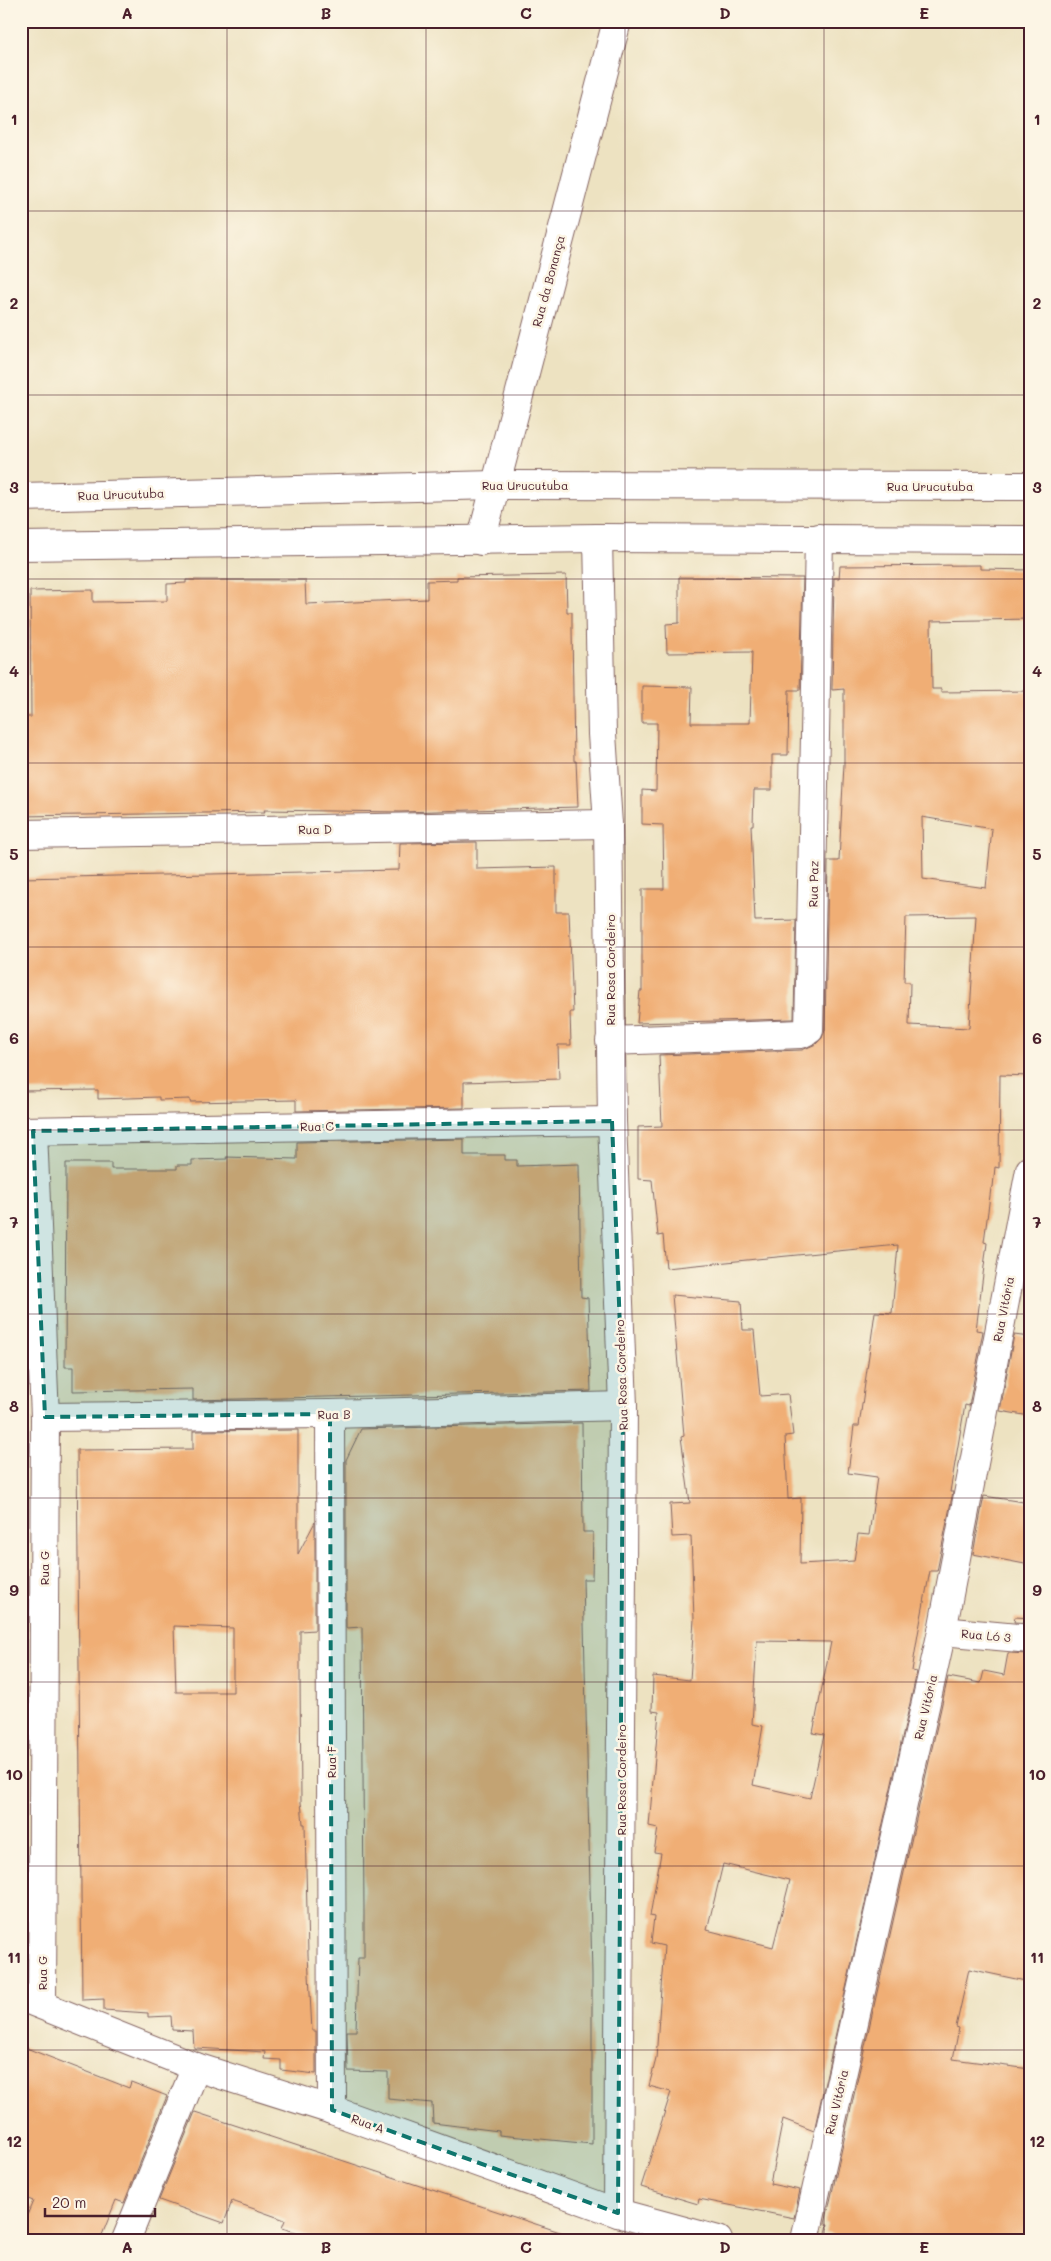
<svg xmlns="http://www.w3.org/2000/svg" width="1051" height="2261" font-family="Mali,sans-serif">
  <rect width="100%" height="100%" fill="#fcf5e5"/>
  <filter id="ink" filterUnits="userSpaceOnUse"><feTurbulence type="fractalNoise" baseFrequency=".02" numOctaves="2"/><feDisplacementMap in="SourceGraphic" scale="10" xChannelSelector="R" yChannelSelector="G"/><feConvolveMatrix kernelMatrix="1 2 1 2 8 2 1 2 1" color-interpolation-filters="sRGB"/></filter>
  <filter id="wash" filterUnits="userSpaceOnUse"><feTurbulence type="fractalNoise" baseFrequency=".0096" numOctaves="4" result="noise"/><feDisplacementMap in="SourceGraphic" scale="20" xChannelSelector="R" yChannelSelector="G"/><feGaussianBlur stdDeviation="1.12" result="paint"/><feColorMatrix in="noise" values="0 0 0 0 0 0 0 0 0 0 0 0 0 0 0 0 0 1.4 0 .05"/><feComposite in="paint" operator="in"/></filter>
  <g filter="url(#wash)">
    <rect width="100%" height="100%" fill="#ede2c1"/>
    <g id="blocks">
      <g fill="#f0ae74" fill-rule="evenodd">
        <path d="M 980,565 L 980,569 L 1030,570 L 1030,619 L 931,621 L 932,689 L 941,689 L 941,692 L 1030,691 L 1030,1076 L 1000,1075 L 999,1168 L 995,1167 L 993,1187 L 991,1188 L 984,1242 L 987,1243 L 976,1330 L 983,1331 L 969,1406 L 965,1405 L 950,1492 L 953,1492 L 937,1571 L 930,1571 L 918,1634 L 912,1671 L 917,1672 L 814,2131 L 783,2119 L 770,2184 L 800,2190 L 794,2218 L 699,2199 L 698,2204 L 641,2187 L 671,2092 L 649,2086 L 656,2059 L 664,1946 L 651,1943 L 654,1917 L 650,1916 L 661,1853 L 654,1852 L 658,1828 L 649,1826 L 659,1712 L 652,1711 L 653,1676 L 690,1680 L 694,1619 L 691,1536 L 672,1537 L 670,1504 L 690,1503 L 681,1437 L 684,1436 L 672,1295 L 741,1301 L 743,1330 L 754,1330 L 760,1396 L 788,1394 L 793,1435 L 785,1436 L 788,1499 L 801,1498 L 800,1564 L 854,1561 L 858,1534 L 869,1535 L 877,1477 L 848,1473 L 854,1426 L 859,1426 L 875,1312 L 892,1313 L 898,1245 L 666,1268 L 663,1235 L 658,1236 L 652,1180 L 638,1179 L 638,1127 L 662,1126 L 659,1055 L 802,1050 L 816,1044 L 822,1038 L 825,1030 L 828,861 L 839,861 L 844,764 L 844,689 L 832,690 L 834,578 L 839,578 L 840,566 ZM 922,817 L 992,829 L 986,888 L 923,879 ZM 976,916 L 969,1028 L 909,1025 L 910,982 L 904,982 L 906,917 ZM 757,1641 L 831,1642 L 813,1733 L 824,1735 L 810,1798 L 753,1785 L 763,1726 L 752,1724 ZM 723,1864 L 790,1880 L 773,1947 L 707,1930 Z"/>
        <polygon points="566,575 567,612 572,612 572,629 574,761 576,761 578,807 400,812 264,810 265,812 21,816 21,717 31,717 30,591 93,590 93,602 167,601 167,584 186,583 186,580 305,580 306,604 427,599 427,581 457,580 457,577"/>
        <polygon points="679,577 803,578 800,690 789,690 788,755 772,755 772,790 754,790 753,825 751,825 755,921 796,920 794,1019 637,1023 640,991 642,991 642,889 664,889 663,825 642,824 642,790 656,791 657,723 642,723 642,686 692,687 691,723 750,723 752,652 667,653 666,624 679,623"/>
        <polygon points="477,842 477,869 556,867 556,912 569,912 573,1012 570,1012 571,1045 558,1045 559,1079 464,1082 464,1108 296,1111 296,1100 190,1102 190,1099 159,1100 159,1097 98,1099 98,1090 21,1091 21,878 399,870 400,843"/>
        <polygon points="464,1139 464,1155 505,1155 505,1160 517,1160 517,1166 579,1164 581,1297 588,1298 591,1391 193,1400 193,1389 73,1391 73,1367 65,1367 66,1163 111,1163 111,1169 177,1169 177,1165 192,1165 192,1160 227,1159 226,1157 297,1159 297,1142"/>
        <polygon points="1014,1335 1030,1337 1030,1416 1000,1411"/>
        <polygon points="582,1423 583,1532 593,1532 592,1579 583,1579 592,1975 592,2144 499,2135 499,2131 433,2123 432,2103 388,2099 388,2072 348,2071 347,2031 356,2031 358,1958 364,1958 364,1914 362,1627 346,1628 346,1460 361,1429"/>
        <path d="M 298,1430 L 298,1554 L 315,1522 L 315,1630 L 300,1631 L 300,1676 L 301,1802 L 303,1824 L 305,1824 L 308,1955 L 312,2031 L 316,2031 L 316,2074 L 281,2070 L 281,2060 L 264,2059 L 265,2052 L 194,2048 L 193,2031 L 172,2030 L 171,2016 L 148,2017 L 148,2013 L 104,2010 L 104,1999 L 82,2000 L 77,1450 L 193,1449 L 193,1431 ZM 174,1626 L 233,1628 L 233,1692 L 176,1692 Z"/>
        <polygon points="984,1496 1030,1503 1030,1565 973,1554"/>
        <polygon points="1015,1617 1030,1618 1030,1623 1014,1622"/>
        <polygon points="1008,1653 1030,1654 1030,1982 969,1969 956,2027 959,2028 953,2059 1030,2069 1030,2240 853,2240 826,2233 828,2224 825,2224 948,1677 981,1683 984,1671 1004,1675"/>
        <polygon points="21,2046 129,2088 131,2082 167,2096 124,2203 116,2200 100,2240 21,2240 21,2230 33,2201 21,2196"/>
        <polygon points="195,2112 566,2234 566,2240 322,2240 282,2228 285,2220 232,2201 224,2223 159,2200"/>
      </g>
    </g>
  </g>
  <g filter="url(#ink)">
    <use href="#blocks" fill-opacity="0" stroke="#836360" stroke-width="1"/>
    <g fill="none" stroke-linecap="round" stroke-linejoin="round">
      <defs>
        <g id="street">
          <polyline points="598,538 602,734 608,824 612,1121 623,1406 618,2213"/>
          <polyline points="481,541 617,21"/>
          <polyline points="21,834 608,824"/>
          <polyline points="610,1041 801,1034 809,1030 819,538"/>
          <polyline points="21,1131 612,1121"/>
          <polyline points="33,1131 45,1417 42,2005"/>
          <polyline points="330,1414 332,2110"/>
          <polyline points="45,1417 330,1414 623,1406"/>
          <polyline points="942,1631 1030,1639"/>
          <polyline points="21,1997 196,2067 332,2110 618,2213 718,2240"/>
          <polyline points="126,2240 196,2067"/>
          <polyline points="805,2240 942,1631 1030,1170"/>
        </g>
        <g id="secondary">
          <polyline points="21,497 495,485 1030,486"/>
          <polyline points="21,546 598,538 1030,540"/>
        </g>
      </defs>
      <use href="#street" stroke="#836360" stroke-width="30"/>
      <use href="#secondary" stroke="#836360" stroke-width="30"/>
      <use href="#street" stroke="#fff" stroke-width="28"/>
      <use href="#secondary" stroke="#fff" stroke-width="28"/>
    </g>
  </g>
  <path fill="#0f766e" fill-opacity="0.2" stroke="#0f766e" stroke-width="4" stroke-dasharray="10 6" stroke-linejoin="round" d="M 612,1121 L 623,1406 L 618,2213 L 332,2110 L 330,1414 L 45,1417 L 33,1131 Z"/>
  <path fill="none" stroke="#4a1f2b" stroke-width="1" stroke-opacity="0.55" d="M 227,21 L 227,2240M 426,21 L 426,2240M 625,21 L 625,2240M 824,21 L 824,2240M 21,211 L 1030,211M 21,395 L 1030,395M 21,579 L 1030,579M 21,763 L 1030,763M 21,947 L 1030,947M 21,1130 L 1030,1130M 21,1314 L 1030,1314M 21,1498 L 1030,1498M 21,1682 L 1030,1682M 21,1866 L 1030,1866M 21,2050 L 1030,2050"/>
  <g text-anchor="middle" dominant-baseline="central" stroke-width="5" stroke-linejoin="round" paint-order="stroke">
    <g font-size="12" fill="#4a1f2b" stroke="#fcf5e5">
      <text transform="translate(548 281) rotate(-75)">Rua da Bonança</text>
      <text x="525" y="485">Rua Urucutuba</text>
      <text x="930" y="486">Rua Urucutuba</text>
      <text transform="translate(121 494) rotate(-2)">Rua Urucutuba</text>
      <text transform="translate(315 829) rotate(-1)">Rua D</text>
      <text transform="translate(813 884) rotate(-89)">Rua Paz</text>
      <text transform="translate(610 970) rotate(-90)">Rua Rosa Cordeiro</text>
      <text transform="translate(317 1126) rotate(-1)">Rua C</text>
      <text transform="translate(1003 1309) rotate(-79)">Rua Vitória</text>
      <text transform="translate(621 1375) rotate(-92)">Rua Rosa Cordeiro</text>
      <text transform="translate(334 1414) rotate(-1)">Rua B</text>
      <text transform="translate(44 1568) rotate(-90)">Rua G</text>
      <text transform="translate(986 1635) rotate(5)">Rua Ló 3</text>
      <text transform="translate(925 1707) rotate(-77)">Rua Vitória</text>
      <text transform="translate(331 1762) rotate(-90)">Rua F</text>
      <text transform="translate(621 1780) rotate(-90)">Rua Rosa Cordeiro</text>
      <text transform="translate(42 1973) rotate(-90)">Rua G</text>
      <text transform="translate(836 2102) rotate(-77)">Rua Vitória</text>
      <text transform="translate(368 2123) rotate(20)">Rua A</text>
    </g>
  </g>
  <rect width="1051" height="2261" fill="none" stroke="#fcf5e5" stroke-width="55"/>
  <path d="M45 2208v8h110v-8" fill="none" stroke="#4a1f2b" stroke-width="2.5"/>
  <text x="52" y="2208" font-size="15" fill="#4a1f2b" stroke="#fcf5e5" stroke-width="4" paint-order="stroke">20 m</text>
  <rect x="28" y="28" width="996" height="2206" fill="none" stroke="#4a1f2b" stroke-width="2"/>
  <g font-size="16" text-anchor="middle" font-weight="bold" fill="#4a1f2b">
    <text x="127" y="19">A</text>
    <text x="326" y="19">B</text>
    <text x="526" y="19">C</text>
    <text x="725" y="19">D</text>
    <text x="924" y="19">E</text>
    <text x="14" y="125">1</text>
    <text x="1037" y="125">1</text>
    <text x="14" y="309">2</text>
    <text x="1037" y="309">2</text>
    <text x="14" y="493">3</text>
    <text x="1037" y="493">3</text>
    <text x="14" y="677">4</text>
    <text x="1037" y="677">4</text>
    <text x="14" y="860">5</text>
    <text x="1037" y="860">5</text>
    <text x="14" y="1044">6</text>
    <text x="1037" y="1044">6</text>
    <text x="14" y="1228">7</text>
    <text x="1037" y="1228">7</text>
    <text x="14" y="1412">8</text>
    <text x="1037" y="1412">8</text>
    <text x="14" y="1596">9</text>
    <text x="1037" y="1596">9</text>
    <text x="14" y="1780">10</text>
    <text x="1037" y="1780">10</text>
    <text x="14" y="1963">11</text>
    <text x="1037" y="1963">11</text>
    <text x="14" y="2147">12</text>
    <text x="1037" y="2147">12</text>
    <text x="127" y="2253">A</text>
    <text x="326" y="2253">B</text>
    <text x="526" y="2253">C</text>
    <text x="725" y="2253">D</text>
    <text x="924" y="2253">E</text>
  </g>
</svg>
